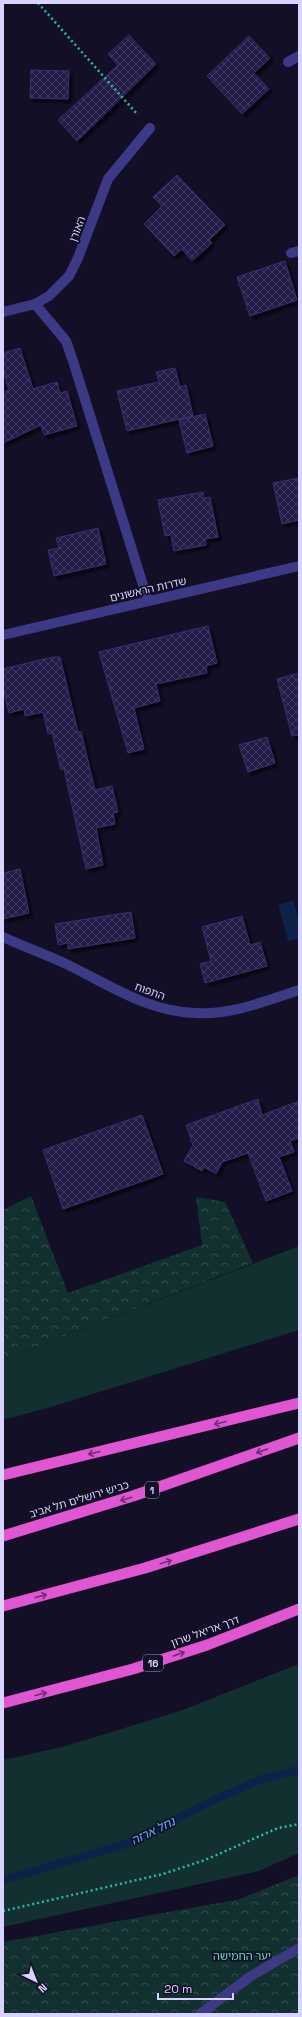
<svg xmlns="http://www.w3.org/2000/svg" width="302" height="2017" font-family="'Space Grotesk','Noto Sans Hebrew',sans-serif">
  <defs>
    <pattern id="forest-crowns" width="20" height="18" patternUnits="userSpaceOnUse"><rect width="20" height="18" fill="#12302f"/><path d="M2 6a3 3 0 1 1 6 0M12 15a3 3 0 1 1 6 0" fill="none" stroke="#344d4e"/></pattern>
    <pattern id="building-cross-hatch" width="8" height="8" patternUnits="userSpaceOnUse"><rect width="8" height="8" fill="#241b47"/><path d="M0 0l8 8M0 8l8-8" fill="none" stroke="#433b63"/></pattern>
    <filter id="shadow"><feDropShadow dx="3.5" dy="3.5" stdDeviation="1" flood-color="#0009"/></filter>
  </defs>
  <rect width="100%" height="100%" fill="#130f26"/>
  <g fill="#12302f">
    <polygon points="299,1246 299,1330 51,1407 3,1420 3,1360"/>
    <polygon points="299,1664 299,1853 259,1871 3,1927 3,1760 62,1747 180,1711"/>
  </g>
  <g fill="url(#forest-crowns)">
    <polygon points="31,1196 68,1293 202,1245 196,1197 225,1202 253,1263 3,1360 3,1210"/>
    <polygon points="299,1875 299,2014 3,2014 3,1942 240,1899"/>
  </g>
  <polygon fill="#0c2248" points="293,900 299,921 299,938 288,941 278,905"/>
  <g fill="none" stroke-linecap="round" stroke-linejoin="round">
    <polyline stroke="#0c2248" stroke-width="8" points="3,1880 126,1844 212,1801 259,1780 299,1770"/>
  </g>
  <g fill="url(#building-cross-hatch)" stroke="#3b2d73" filter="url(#shadow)">
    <polygon points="129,35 156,64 77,141 58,120 118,65 108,54"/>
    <polygon points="249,36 270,58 254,73 269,89 242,114 207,76"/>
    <polygon points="31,70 69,71 68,99 30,98"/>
    <polygon points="177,175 225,225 209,240 212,243 192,261 182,249 174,256 144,224 162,206 153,197"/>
    <polygon points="285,261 297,300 250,316 237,277"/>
    <polygon points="20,348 33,389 57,382 60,393 67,391 77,426 44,435 41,425 3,443 3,393 9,390 3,370 3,353"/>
    <polygon points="175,368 180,387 186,385 193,416 127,431 117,391 159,382 156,372"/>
    <polygon points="205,414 213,446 187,453 179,420"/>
    <polygon points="299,478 299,520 282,524 273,483"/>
    <polygon points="203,492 204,498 210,497 218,537 205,539 206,545 174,551 171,535 165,536 158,500"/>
    <polygon points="98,528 106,564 54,576 48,550 59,548 56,538"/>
    <polygon points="208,626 217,663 206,666 207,673 156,684 160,701 134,708 144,749 128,753 99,652"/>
    <polygon points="52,657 60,657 78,732 81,731 95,790 112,786 118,812 113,813 115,824 96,828 103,865 86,869 64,769 61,770 52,733 48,734 43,712 25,716 24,709 9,713 3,688 3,669"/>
    <polygon points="299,673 299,735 292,736 277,679"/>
    <polygon points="267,737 275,763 248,772 239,745"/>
    <polygon points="20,869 29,913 3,919 3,873"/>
    <polygon points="131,912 135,938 68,949 68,943 58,945 55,924"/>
    <polygon points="242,916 250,945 260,942 267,966 205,983 200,964 211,961 202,927"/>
    <polygon points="258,1099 262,1115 299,1101 299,1138 290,1141 294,1152 279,1157 292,1191 266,1201 248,1153 222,1162 216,1174 204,1167 202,1171 184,1161 193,1145 186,1125"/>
    <polygon points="142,1115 163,1174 63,1209 43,1150"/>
  </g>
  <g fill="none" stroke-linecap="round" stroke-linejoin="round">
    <g stroke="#2fb8b0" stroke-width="2.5" stroke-dasharray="2 3" stroke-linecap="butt">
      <polyline points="38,3 138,115"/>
      <polyline points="3,1911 163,1874 205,1860 278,1828 299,1824"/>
    </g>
    <polyline stroke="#3d3a85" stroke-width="10" points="35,304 66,341 73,361 148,601"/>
    <g stroke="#3d3a85" stroke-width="10">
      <polyline points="288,62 299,56"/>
      <polyline points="291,253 299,251"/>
      <polyline points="3,312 35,304 49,296 69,276 78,258 108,179 150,128"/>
      <polyline points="3,635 299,566"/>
      <path d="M 3,937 C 22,946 42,953 62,962 C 105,982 146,1012 196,1013 C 231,1015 266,1001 299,990"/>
    </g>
    <polyline stroke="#3d3a85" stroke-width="10" points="200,2014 251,1976 299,1948"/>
    <g stroke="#e055d1" stroke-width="11">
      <polyline points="3,1475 299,1403"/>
      <polyline points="3,1536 133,1496 299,1438"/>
      <polyline points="3,1606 145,1568 299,1519"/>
      <polyline points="3,1703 133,1669 207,1645 299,1609"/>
    </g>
  </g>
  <defs><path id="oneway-shaft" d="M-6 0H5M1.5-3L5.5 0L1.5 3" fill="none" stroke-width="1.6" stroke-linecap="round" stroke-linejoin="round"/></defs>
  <g stroke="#6f2e73">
    <use href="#oneway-shaft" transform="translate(220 1423) rotate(166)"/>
    <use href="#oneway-shaft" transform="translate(262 1451) rotate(161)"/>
    <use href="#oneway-shaft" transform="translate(94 1453) rotate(166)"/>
    <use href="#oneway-shaft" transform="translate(126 1499) rotate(163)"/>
    <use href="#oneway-shaft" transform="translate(166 1562) rotate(-17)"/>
    <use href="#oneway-shaft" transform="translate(41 1596) rotate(-15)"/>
    <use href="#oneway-shaft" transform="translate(179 1654) rotate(-19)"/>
    <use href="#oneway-shaft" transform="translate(41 1694) rotate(-14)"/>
  </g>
  <g text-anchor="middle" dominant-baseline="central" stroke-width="3.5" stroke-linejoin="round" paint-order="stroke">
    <g fill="#130f26" stroke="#9e99be" stroke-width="1">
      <rect x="145" y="1482" width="14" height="16" rx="3"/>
      <rect x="143" y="1655" width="20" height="16" rx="3"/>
    </g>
    <g font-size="10" font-weight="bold" fill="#d9d4ff">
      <text x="152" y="1490">1</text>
      <text x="153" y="1663">16</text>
    </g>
    <g font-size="11" fill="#d9d4ff" stroke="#130f26">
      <text transform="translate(77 229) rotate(-69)">האורן</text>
      <text transform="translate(148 589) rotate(-13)">שדרות הראשונים</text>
      <text transform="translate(150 991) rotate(20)">התפוח</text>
      <text transform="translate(79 1499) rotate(-17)">כביש ירושלים תל אביב</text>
      <text transform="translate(205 1631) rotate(-20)">דרך אריאל שרון</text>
    </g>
    <g font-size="11" fill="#5fe0c0" stroke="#130f26">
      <text x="242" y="1956">יער החמישה</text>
    </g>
    <g font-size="12" font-style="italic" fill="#62b6ff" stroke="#130f26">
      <text transform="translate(153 1831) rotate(-26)">נחל ארזה</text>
    </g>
  </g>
  <rect width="302" height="2017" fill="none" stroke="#d9d4ff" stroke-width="8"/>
  <g transform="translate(36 1981) rotate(137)" stroke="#130f26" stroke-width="3" paint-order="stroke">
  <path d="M0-3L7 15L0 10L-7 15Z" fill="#d9d4ff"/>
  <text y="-6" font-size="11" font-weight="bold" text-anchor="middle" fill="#d9d4ff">N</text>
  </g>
  <path d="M158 1993v6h75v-6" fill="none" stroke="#d9d4ff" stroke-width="2"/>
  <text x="164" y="1993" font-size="12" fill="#d9d4ff" stroke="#130f26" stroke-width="3" paint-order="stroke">20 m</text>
</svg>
